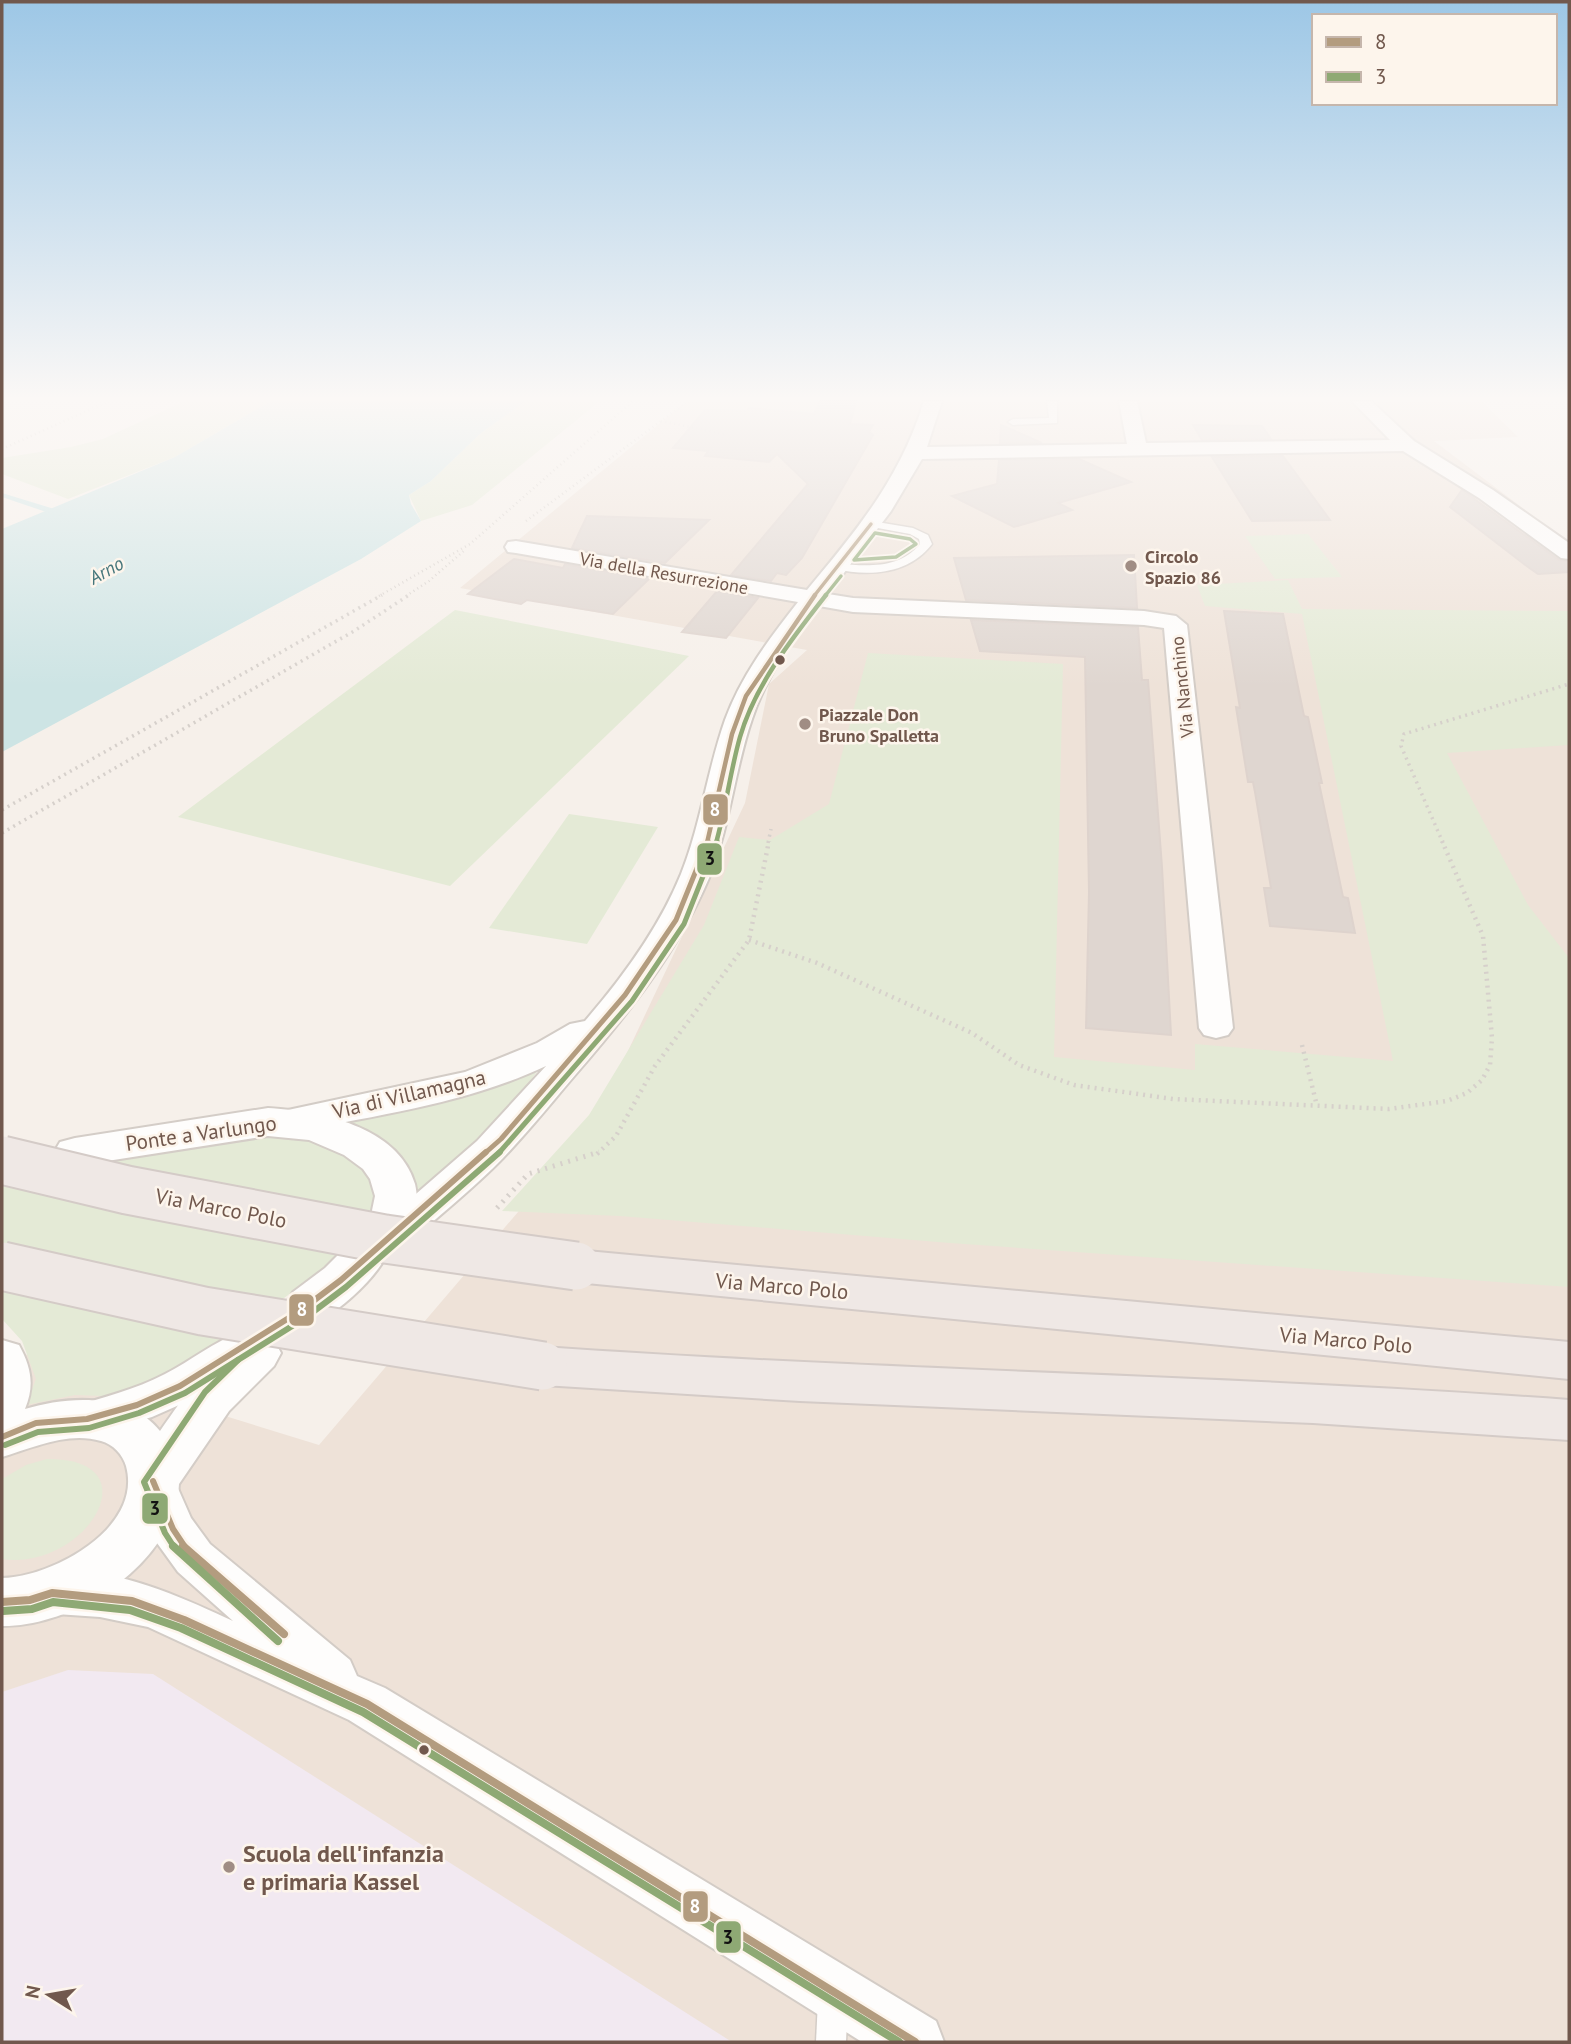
<svg xmlns="http://www.w3.org/2000/svg" width="1571" height="2044" font-family="'PT Sans',sans-serif">
  <rect width="100%" height="100%" fill="#f6f0ea"/>
  <polygon fill="#eee2d8" points="687,401 1481,401 1518,437 1434,441 1569,543 1569,2042 2,2042 2,1347 319,1445 594,1123 745,803 769,684 807,650 460,588"/>
  <polygon fill="#f2e9f1" points="68,1670 153,1674 732,2042 2,2042 2,1692"/>
  <g fill="#e4ead6">
    <polygon points="185,401 271,401 175,457 68,499 2,474 2,458 71,447 103,439"/>
    <polygon points="526,401 600,401 472,505 421,521 409,495 431,481 481,433"/>
    <polygon points="1308,534 1342,577 1275,579 1245,536"/>
    <polygon points="1288,580 1302,609 1569,611 1569,745 1447,753 1528,905 1569,958 1569,1287 950,1243 620,1216 502,1211 589,1115 704,925 739,837 770,840 829,804 868,653 1063,664 1054,1057 1195,1070 1195,1044 1393,1061 1302,614 1205,606 1197,585"/>
    <polygon points="455,610 689,656 450,886 178,817"/>
    <polygon points="569,814 658,827 587,944 489,928"/>
    <path d="M 541,1066 L 503,1119 L 418,1204 C 390,1151 391,1139 332,1119 L 448,1101 L 500,1085 Z"/>
    <polygon points="243,1135 287,1136 321,1142 359,1160 375,1183 384,1204 373,1226 326,1267 191,1367 131,1397 75,1395 26,1405 36,1379 22,1341 2,1319 2,1169"/>
    <path d="M 47,1459 C 155,1458 86,1571 2,1559 L 2,1479 L 26,1465 Z"/>
  </g>
  <polygon fill="#cde4e4" points="271,401 526,401 481,433 431,481 409,495 411,504 421,521 361,559 2,752 2,529 175,457"/>
  <g fill="none" stroke-linecap="round" stroke-linejoin="round">
    <polygon fill="#cde4e4" fill-rule="evenodd" points="2,493 64,512 65,514 58,516 2,497"/>
  </g>
  <g fill="#dfd6d0" stroke="#ded3cd" stroke-width="2">
    <polygon points="820,401 856,401 850,424 873,425 869,432 873,435 802,558 786,575 777,573 771,581 731,575 808,484 777,454 769,462 705,456 708,451 673,448 705,410 747,411 749,408 814,414"/>
    <polygon points="1001,425 1042,443 1000,443"/>
    <polygon points="1193,425 1262,426 1271,439 1202,440"/>
    <polygon points="1283,456 1330,520 1252,521 1212,457"/>
    <polygon points="1079,459 1131,482 1058,503 1072,510 1014,527 952,496 997,484 999,460"/>
    <polygon points="1462,490 1559,560 1569,561 1569,572 1538,574 1528,567 1450,507"/>
    <polygon points="587,516 709,520 665,563 572,548"/>
    <polygon points="1134,555 1137,608 966,600 954,558"/>
    <polygon points="514,559 563,568 565,564 649,579 613,614 527,600 521,604 468,594"/>
    <polygon points="717,591 758,598 726,638 682,632"/>
    <polygon points="1224,611 1283,614 1304,716 1308,717 1322,783 1319,783 1343,897 1348,898 1355,933 1270,926 1264,888 1271,888 1255,792 1253,782 1248,782 1236,707 1240,708"/>
    <polygon points="971,620 1138,627 1142,680 1148,680 1162,867 1171,1035 1086,1028 1089,892 1085,657 980,651"/>
  </g>
  <g fill="none" stroke-linecap="round" stroke-linejoin="round">
    <defs>
      <g id="lane">
        <polygon points="1047,401 1057,401 1057,423 1013,425 1008,422 1013,419 1049,418"/>
        <path d="M 871,521 L 913,528 L 928,535 L 932,544 C 909,574 870,577 835,569 L 835,565 L 839,564 C 869,566 899,569 920,544 L 919,539 L 910,534 L 867,526 L 867,522 Z"/>
        <polygon points="833,1985 844,1989 848,2000 846,2042 816,2042 818,2000 822,1989"/>
      </g>
      <g id="street">
        <path d="M 924,401 L 942,401 L 927,447 L 1127,444 L 1119,401 L 1137,401 L 1146,443 L 1390,440 L 1352,401 L 1371,401 L 1414,441 L 1493,490 L 1569,543 L 1569,559 L 1561,558 L 1479,498 L 1403,451 L 922,459 L 891,511 L 828,594 L 853,598 L 1144,611 L 1176,616 L 1187,625 L 1233,1028 L 1228,1035 L 1216,1038 L 1204,1035 L 1199,1028 L 1164,628 L 1144,625 L 853,612 L 819,606 C 791,641 766,677 752,719 C 734,771 730,827 709,878 C 678,951 628,1014 576,1074 C 552,1102 529,1131 503,1158 C 477,1185 448,1208 420,1233 L 407,1236 L 394,1233 L 388,1223 L 394,1213 L 477,1141 L 546,1066 C 465,1104 374,1116 287,1133 L 274,1129 L 269,1121 L 274,1113 L 465,1072 L 537,1043 L 570,1024 L 585,1021 C 623,977 659,928 681,874 C 701,824 707,771 725,720 C 741,676 769,639 798,602 L 516,553 L 508,552 L 505,547 L 508,542 L 516,541 L 807,590 C 857,530 901,477 924,401 Z"/>
        <path d="M 242,1332 L 257,1337 L 263,1348 L 257,1359 L 195,1398 L 152,1417 L 87,1436 L 72,1431 L 66,1419 L 72,1407 C 103,1397 135,1390 165,1374 C 191,1361 214,1341 242,1332 Z"/>
        <path d="M 153,1463 L 169,1468 L 191,1518 L 210,1544 L 350,1660 L 357,1676 L 385,1688 L 936,2021 L 944,2042 L 862,2042 L 349,1720 L 148,1627 L 100,1617 L 56,1614 L 39,1608 L 32,1593 L 39,1578 C 98,1557 180,1597 233,1621 L 178,1572 L 157,1543 L 131,1481 L 137,1468 Z"/>
      </g>
      <g id="secondary">
        <path d="M 268,1108 C 320,1111 398,1126 415,1184 C 419,1201 416,1216 408,1231 L 392,1236 L 376,1231 L 370,1220 L 375,1196 L 370,1179 L 363,1169 L 344,1155 L 309,1140 L 268,1136 L 75,1166 L 60,1162 L 54,1152 L 60,1142 L 75,1138 Z"/>
        <path d="M 361,1244 L 377,1248 L 384,1260 C 373,1279 332,1322 308,1321 C 304,1321 297,1318 293,1316 L 286,1304 L 293,1292 L 325,1268 L 345,1248 Z"/>
        <path d="M 257,1335 L 274,1340 L 281,1353 L 274,1366 L 229,1411 L 179,1484 C 175,1563 75,1627 2,1626 L 2,1578 C 53,1577 143,1528 126,1466 C 123,1455 113,1444 101,1441 C 68,1431 32,1448 2,1457 L 2,1340 L 19,1345 C 31,1367 35,1385 25,1409 C 67,1396 130,1392 160,1431 C 185,1396 215,1348 257,1335 Z"/>
      </g>
      <g id="highway">
        <polygon points="576,1250 1569,1342 1569,1379 576,1282 560,1278 553,1266 560,1254"/>
        <path d="M 543,1347 C 885,1371 1227,1375 1569,1400 L 1569,1440 L 1313,1423 L 800,1401 L 543,1385 L 526,1379 L 519,1366 L 526,1353 Z"/>
      </g>
    </defs>
    <use href="#lane" stroke="#d3ccc6" stroke-width="3"/>
    <use href="#street" stroke="#d3ccc6" stroke-width="4"/>
    <use href="#secondary" stroke="#d4cdc7" stroke-width="4"/>
    <use href="#highway" stroke="#d4cbc7" stroke-width="4"/>
    <g stroke="#d6d0cb" stroke-width="2.5" stroke-dasharray="1 3.5" stroke-linecap="butt">
      <polyline points="661,421 724,434"/>
      <polyline points="2,449 109,401"/>
      <polyline points="526,521 688,401"/>
      <polyline points="379,596 470,544 633,401"/>
      <polyline points="406,596 429,581 466,549"/>
    </g>
    <g stroke="#d6d0cb" stroke-width="3.5" stroke-dasharray="2 4.5" stroke-linecap="butt">
      <polyline points="2,810 382,595"/>
      <polyline points="2,833 354,631 409,595"/>
      <polyline points="768,843 771,829"/>
      <polyline points="1443,843 1401,746 1404,734 1569,684"/>
    </g>
    <g stroke="#d6d0cb" stroke-width="4.5" stroke-dasharray="2 5" stroke-linecap="butt">
      <polyline points="749,940 817,963 972,1033 1019,1065 1074,1085 1173,1099 1389,1109 1447,1101 1467,1093 1482,1080 1490,1065 1492,1038 1483,936 1442,841"/>
      <polyline points="1302,1045 1317,1106"/>
      <polyline points="597,1154 616,1136 655,1066 749,940 769,841"/>
    </g>
    <polyline stroke="#d6d0cb" stroke-width="5" stroke-dasharray="2 6" stroke-linecap="butt" points="497,1208 528,1174 599,1152"/>
    <use href="#lane" fill="#fefdfc" fill-rule="evenodd"/>
    <use href="#street" fill="#fefdfc" fill-rule="evenodd"/>
    <use href="#secondary" fill="#fefdfc" fill-rule="evenodd"/>
    <use href="#highway" fill="#efe8e5" fill-rule="evenodd"/>
    <defs>
      <g id="highway-bridge">
        <polyline points="2,1160 127,1190 385,1239 576,1266"/>
        <polyline points="2,1266 203,1311 543,1366"/>
      </g>
    </defs>
    <use href="#highway-bridge" stroke="#d4cbc7" stroke-width="51" stroke-linecap="butt"/>
    <use href="#highway-bridge" stroke="#efe8e5" stroke-width="47"/>
    <defs>
      <polyline id="bus-1-far4" points="814,596 871,524"/>
      <polyline id="bus-1-far3" points="707,843 732,734 746,696 815,595"/>
      <polyline id="bus-1-far2" points="484,1154 501,1139 625,995 676,920 708,841"/>
      <g id="bus-1-far1">
        <polyline points="2,1437 36,1423 87,1419 137,1405 180,1386 300,1311 341,1280 486,1152"/>
        <polyline points="153,1481 173,1529 185,1547"/>
      </g>
      <g id="bus-1">
        <polyline points="183,1546 284,1634"/>
        <polyline points="2,1602 30,1600 52,1593 132,1601 184,1620 367,1704 915,2042"/>
      </g>
      <g id="bus-2-far4">
        <polygon points="875,533 910,539 916,544 896,557 854,560"/>
        <polyline points="825,596 841,576"/>
      </g>
      <path id="bus-2-far3" d="M 716,843 C 726,808 730,772 740,737 C 755,685 793,637 826,595"/>
      <polyline id="bus-2-far2" points="498,1154 632,1001 684,924 717,841"/>
      <g id="bus-2-far1">
        <polyline points="5,1445 38,1432 89,1428 139,1413 185,1393 305,1318 346,1287 500,1152"/>
        <polyline points="174,1547 165,1533 144,1482 205,1392 238,1360"/>
      </g>
      <g id="bus-2">
        <polyline points="173,1546 278,1641"/>
        <polyline points="3,1611 32,1609 53,1602 130,1610 181,1628 363,1712 899,2042"/>
      </g>
    </defs>
    <use href="#bus-1-far4" stroke="#fdf5ec" stroke-width="7"/>
    <use href="#bus-1-far3" stroke="#fdf5ec" stroke-width="9"/>
    <use href="#bus-1-far2" stroke="#fdf5ec" stroke-width="10"/>
    <use href="#bus-1-far1" stroke="#fdf5ec" stroke-width="11"/>
    <use href="#bus-1" stroke="#fdf5ec" stroke-width="13"/>
    <use href="#bus-2-far4" stroke="#fdf5ec" stroke-width="7"/>
    <use href="#bus-2-far3" stroke="#fdf5ec" stroke-width="9"/>
    <use href="#bus-2-far2" stroke="#fdf5ec" stroke-width="10"/>
    <use href="#bus-2-far1" stroke="#fdf5ec" stroke-width="11"/>
    <use href="#bus-2" stroke="#fdf5ec" stroke-width="13"/>
    <use href="#bus-1-far4" stroke="#b39c7f" stroke-width="3.5"/>
    <use href="#bus-1-far3" stroke="#b39c7f" stroke-width="4.5"/>
    <use href="#bus-1-far2" stroke="#b39c7f" stroke-width="5"/>
    <use href="#bus-1-far1" stroke="#b39c7f" stroke-width="6"/>
    <use href="#bus-1" stroke="#b39c7f" stroke-width="8"/>
    <use href="#bus-2-far4" stroke="#8ea974" stroke-width="3.5"/>
    <use href="#bus-2-far3" stroke="#8ea974" stroke-width="4.5"/>
    <use href="#bus-2-far2" stroke="#8ea974" stroke-width="5"/>
    <use href="#bus-2-far1" stroke="#8ea974" stroke-width="6"/>
    <use href="#bus-2" stroke="#8ea974" stroke-width="8"/>
  </g>
  <linearGradient id="sky" x2="0" y2="1"><stop stop-color="#9dc7e6"/><stop offset="0.58" stop-color="#fbf8f6"/><stop offset="1" stop-color="#fbf8f6" stop-opacity="0"/></linearGradient>
  <rect width="1571" height="687" fill="url(#sky)"/>
  <g fill="#a08d84" stroke="#fdf5ec" stroke-width="2.5">
    <circle cx="1131" cy="566" r="7"/>
    <circle cx="805" cy="724" r="7"/>
    <circle cx="229" cy="1867" r="7"/>
  </g>
  <g fill="#71584d" stroke="#fdf5ec" stroke-width="2.5">
    <circle cx="780" cy="660" r="6"/>
    <circle cx="424" cy="1750" r="6"/>
  </g>
  <g text-anchor="middle" dominant-baseline="central" stroke-width="5" stroke-linejoin="round" paint-order="stroke">
    <g font-size="18" font-weight="bold" fill="#71584d" stroke="#fdf5ec" text-anchor="start">
      <text x="1145" y="556">Circolo<tspan x="1145" dy="21">Spazio 86</tspan></text>
      <text x="819" y="714">Piazzale Don<tspan x="819" dy="21">Bruno Spalletta</tspan></text>
    </g>
    <g font-size="18" fill="#71584d" stroke="#fdf5ec">
      <text transform="translate(664 573) rotate(10)">Via della Resurrezione</text>
      <text transform="translate(1182 687) rotate(-96)">Via Nanchino</text>
    </g>
    <g font-size="19" font-style="italic" fill="#46767b" stroke="#fdf5ec">
      <text transform="translate(106 570) rotate(-29)">Arno</text>
    </g>
    <g font-size="21" fill="#71584d" stroke="#fdf5ec">
      <text transform="translate(409 1094) rotate(-13)">Via di Villamagna</text>
      <text transform="translate(201 1133) rotate(-8)">Ponte a Varlungo</text>
      <text transform="translate(221 1208) rotate(11)">Via Marco Polo</text>
      <text transform="translate(782 1286) rotate(5)">Via Marco Polo</text>
      <text transform="translate(1346 1340) rotate(5)">Via Marco Polo</text>
    </g>
    <g font-size="24" font-weight="bold" fill="#71584d" stroke="#fdf5ec" text-anchor="start">
      <text x="243" y="1853">Scuola dell'infanzia<tspan x="243" dy="28">e primaria Kassel</tspan></text>
    </g>
  </g>
  <g stroke="#fdf5ec" stroke-width="2.5">
    <rect x="702" y="793" width="27" height="33" rx="7" fill="#b39c7f"/>
    <rect x="696" y="842" width="27" height="34" rx="7" fill="#8ea974"/>
    <rect x="288" y="1293" width="27" height="34" rx="7" fill="#b39c7f"/>
    <rect x="141" y="1492" width="28" height="33" rx="7" fill="#8ea974"/>
    <rect x="682" y="1890" width="27" height="33" rx="7" fill="#b39c7f"/>
    <rect x="715" y="1920" width="27" height="34" rx="7" fill="#8ea974"/>
  </g>
  <g font-size="19" text-anchor="middle" font-weight="bold" fill="#fff">
    <text x="715" y="816">8</text>
    <text x="302" y="1316">8</text>
    <text x="695" y="1913">8</text>
  </g>
  <g font-size="19" text-anchor="middle" font-weight="bold" fill="#111">
    <text x="710" y="865">3</text>
    <text x="155" y="1515">3</text>
    <text x="728" y="1944">3</text>
  </g>
  <rect width="1571" height="2044" fill="none" stroke="#71584d" stroke-width="7"/>
  <rect x="1312" y="14" width="245" height="91" fill="#fdf5ec" stroke="#c5b6ac" stroke-width="2"/>
  <rect x="1326" y="37" width="35" height="10" fill="#b39c7f" stroke="#c5b6ac" stroke-width="2"/>
  <text x="1375" y="49" font-size="21" fill="#71584d">8</text>
  <rect x="1326" y="72" width="35" height="10" fill="#8ea974" stroke="#c5b6ac" stroke-width="2"/>
  <text x="1375" y="84" font-size="21" fill="#71584d">3</text>
  <g transform="translate(49 1995) rotate(281)" stroke="#fdf5ec" stroke-width="5" paint-order="stroke">
  <path d="M0-5L12 26L0 18L-12 26Z" fill="#71584d"/>
  <text y="-10" font-size="19" font-weight="bold" text-anchor="middle" fill="#71584d">N</text>
  </g>
</svg>
